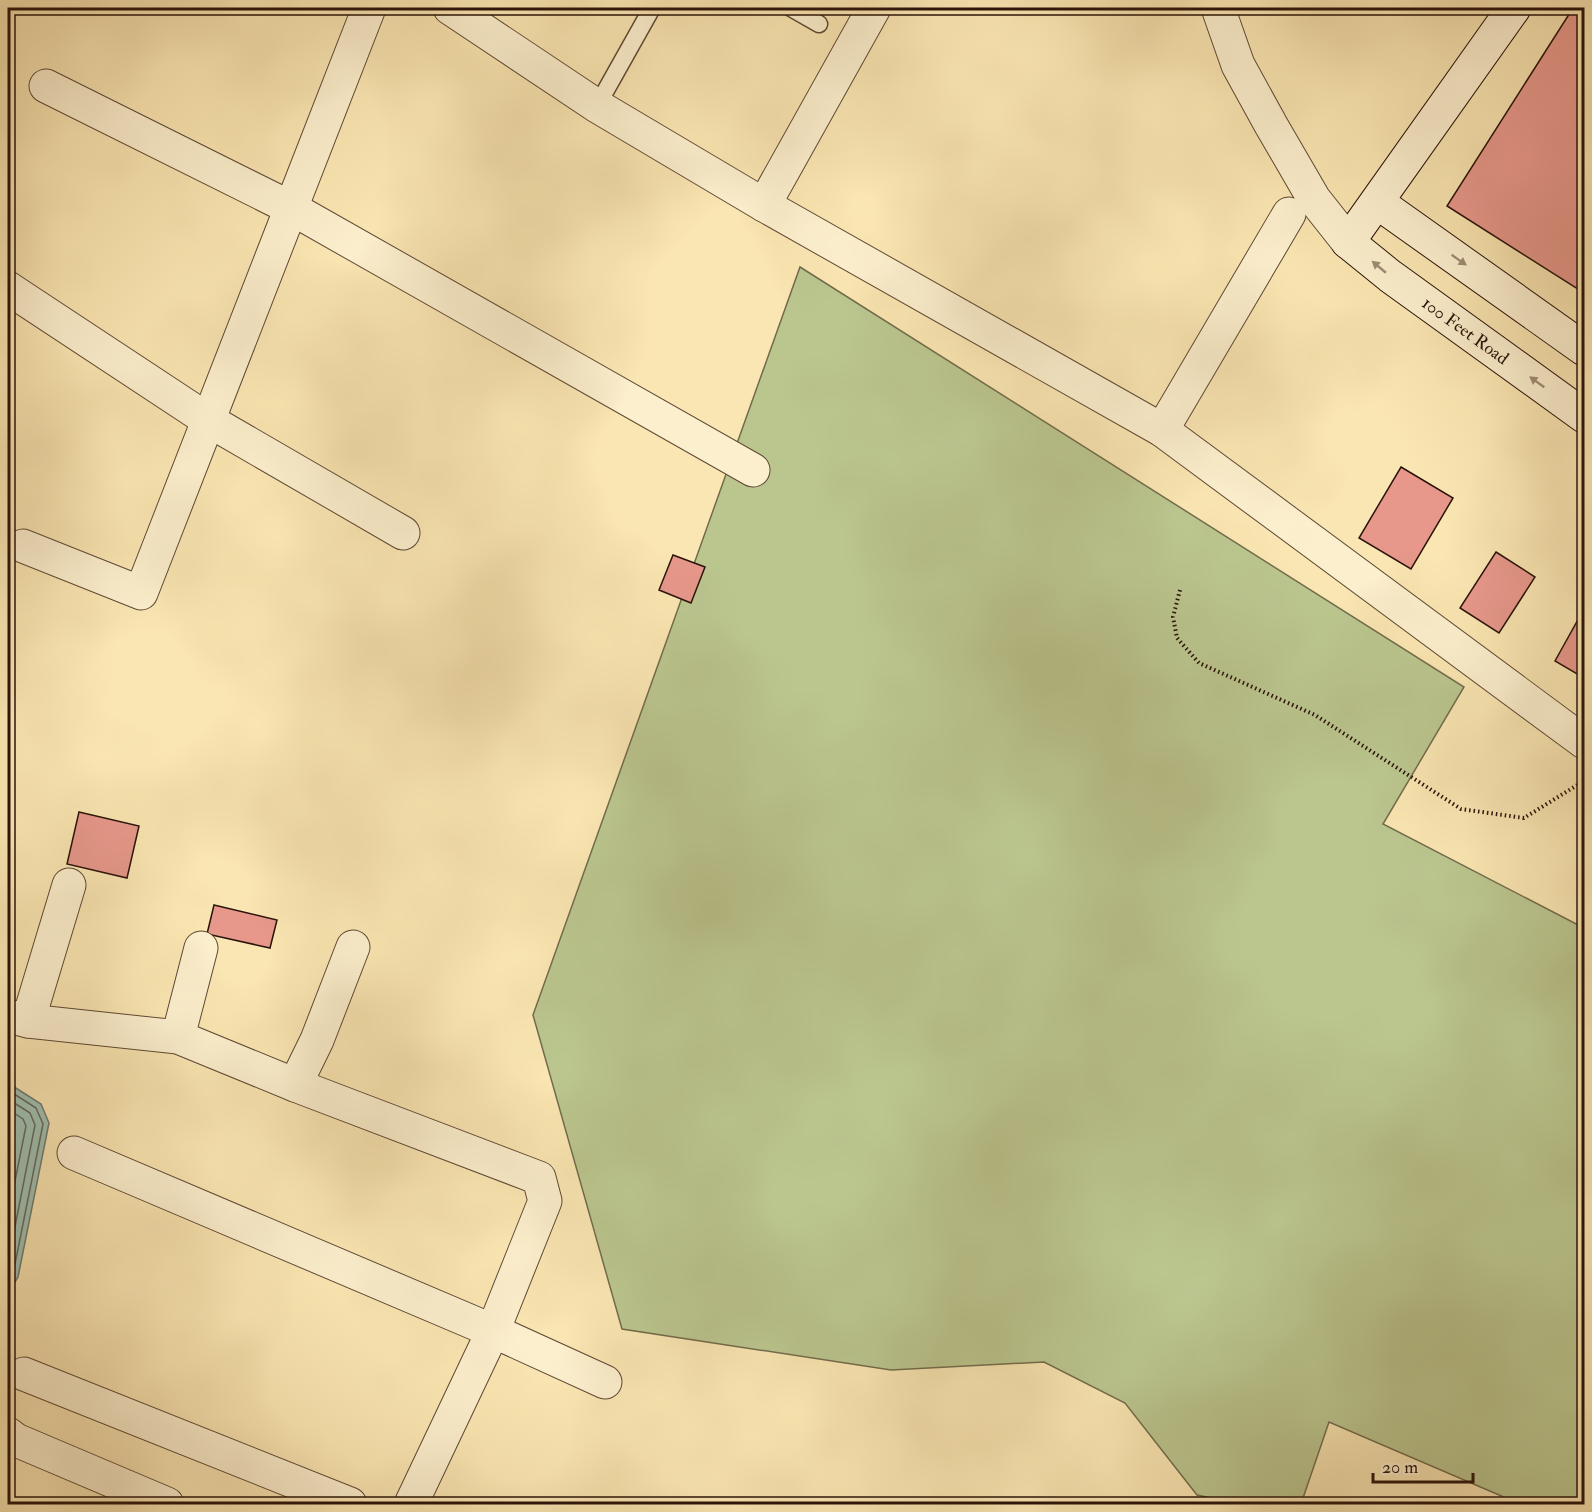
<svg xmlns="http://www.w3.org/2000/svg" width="1592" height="1512" font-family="'IM FELL Double Pica',serif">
  <rect width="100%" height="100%" fill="#fae6b2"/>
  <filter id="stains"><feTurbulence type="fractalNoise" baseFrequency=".00333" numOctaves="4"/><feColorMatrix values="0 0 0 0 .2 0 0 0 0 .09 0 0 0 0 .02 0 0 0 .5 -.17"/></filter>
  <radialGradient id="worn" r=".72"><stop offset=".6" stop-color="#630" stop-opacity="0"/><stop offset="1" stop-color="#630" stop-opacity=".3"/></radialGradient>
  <polygon fill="#bbc68f" stroke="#726c4c" stroke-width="1.5" points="800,267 1464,687 1383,824 1584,928 1584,1504 1520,1504 1329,1422 1301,1504 1240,1504 1197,1495 1125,1403 1044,1362 891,1370 622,1329 533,1015"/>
  <polygon fill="#9fbfb1" stroke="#707a6e" stroke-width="1.5" points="8,1083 41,1104 49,1123 18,1277 8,1294"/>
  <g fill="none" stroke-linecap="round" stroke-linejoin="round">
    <g stroke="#64695e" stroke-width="1.5">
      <polyline points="8,1090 36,1108 43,1124 13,1274 8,1282"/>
      <polyline points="8,1099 30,1113 35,1125 8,1262"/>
      <polyline points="8,1109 23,1119 26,1126 8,1216"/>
    </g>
  </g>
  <g fill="#e7988b" stroke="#2a130a" stroke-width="1.5">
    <polygon points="1573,8 1584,8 1584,293 1447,206"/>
    <polygon points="1401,467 1453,498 1411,569 1359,538"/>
    <polygon points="1496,552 1535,577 1499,633 1460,608"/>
    <polygon points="673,555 705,567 691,603 659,590"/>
    <polygon points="1584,609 1584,678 1555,661"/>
    <polygon points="79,812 139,826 127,878 67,864"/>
    <polygon points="214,905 277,920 270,948 207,934"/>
  </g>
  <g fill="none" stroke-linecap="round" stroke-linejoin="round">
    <defs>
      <g id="service">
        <polyline points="791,8 819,24"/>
        <polyline points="597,106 652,8"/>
      </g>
      <g id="minor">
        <polyline points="1218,8 1238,65 1271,125 1314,199 1348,242"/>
        <polyline points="46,86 291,208 753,470"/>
        <polyline points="764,205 874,8"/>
        <polyline points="8,288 208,420 403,533"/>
        <polyline points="1162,430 1289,214"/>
        <polyline points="23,546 141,593 369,8"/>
        <polyline points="8,1016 28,1021 178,1037 295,1085 539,1178 545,1201 493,1331 411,1504"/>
        <polyline points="28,1021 69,885"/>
        <polyline points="178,1037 201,948"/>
        <polyline points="295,1085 317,1040 353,947"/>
        <polyline points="74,1153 493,1331 605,1382"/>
        <polyline points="24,1374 350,1504"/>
        <polyline points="8,1434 16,1440 167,1504"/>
      </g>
      <polyline id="tertiary" points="450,8 597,106 764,205 1162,430 1584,742"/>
      <g id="secondary">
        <path id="s1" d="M 1514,8 L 1348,242 L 1390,276 L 1584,416"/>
        <polyline points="1377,202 1584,349"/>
      </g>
    </defs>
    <use href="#service" stroke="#5e4834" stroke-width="19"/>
    <use href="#minor" stroke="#5e4834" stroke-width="35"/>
    <use href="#tertiary" stroke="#5e4834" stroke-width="35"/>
    <use href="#secondary" stroke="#2a130a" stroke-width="35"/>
    <polyline stroke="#2a130a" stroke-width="4" stroke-dasharray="1.5 3" stroke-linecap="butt" points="1180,590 1173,617 1177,638 1199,663 1315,715 1461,809 1524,818 1579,784 1584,776"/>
    <use href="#service" stroke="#fcefcd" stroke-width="16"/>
    <use href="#minor" stroke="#fcefcd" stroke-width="33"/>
    <use href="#tertiary" stroke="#fcefcd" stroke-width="33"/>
    <use href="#secondary" stroke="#fcefcd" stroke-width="33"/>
  </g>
  <defs><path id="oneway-solid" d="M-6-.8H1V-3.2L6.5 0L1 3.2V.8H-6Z" transform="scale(1.5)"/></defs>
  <g fill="#9e8c75">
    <use href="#oneway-solid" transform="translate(1459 260) rotate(35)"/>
    <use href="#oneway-solid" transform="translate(1379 267) rotate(-140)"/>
    <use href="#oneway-solid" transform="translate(1537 382) rotate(-144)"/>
  </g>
  <g text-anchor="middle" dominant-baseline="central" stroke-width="5" stroke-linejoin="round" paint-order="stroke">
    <g font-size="18" fill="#2a130a" stroke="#fcefcd">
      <text stroke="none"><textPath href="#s1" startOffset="434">100 Feet Road</textPath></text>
    </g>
  </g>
  <rect width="1592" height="1512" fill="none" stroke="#fae6b2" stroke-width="30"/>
  <rect x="9" y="9" width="1574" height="1494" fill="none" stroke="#2a130a" stroke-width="3"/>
  <rect x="15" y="15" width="1562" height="1482" fill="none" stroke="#2a130a" stroke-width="1.5"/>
  <path d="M1373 1473v9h100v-9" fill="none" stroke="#2a130a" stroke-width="3"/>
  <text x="1382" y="1473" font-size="18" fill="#2a130a" stroke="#fcefcd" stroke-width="4.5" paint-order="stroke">20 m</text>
  <rect width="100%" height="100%" filter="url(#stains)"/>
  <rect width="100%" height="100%" fill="url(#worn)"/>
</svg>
